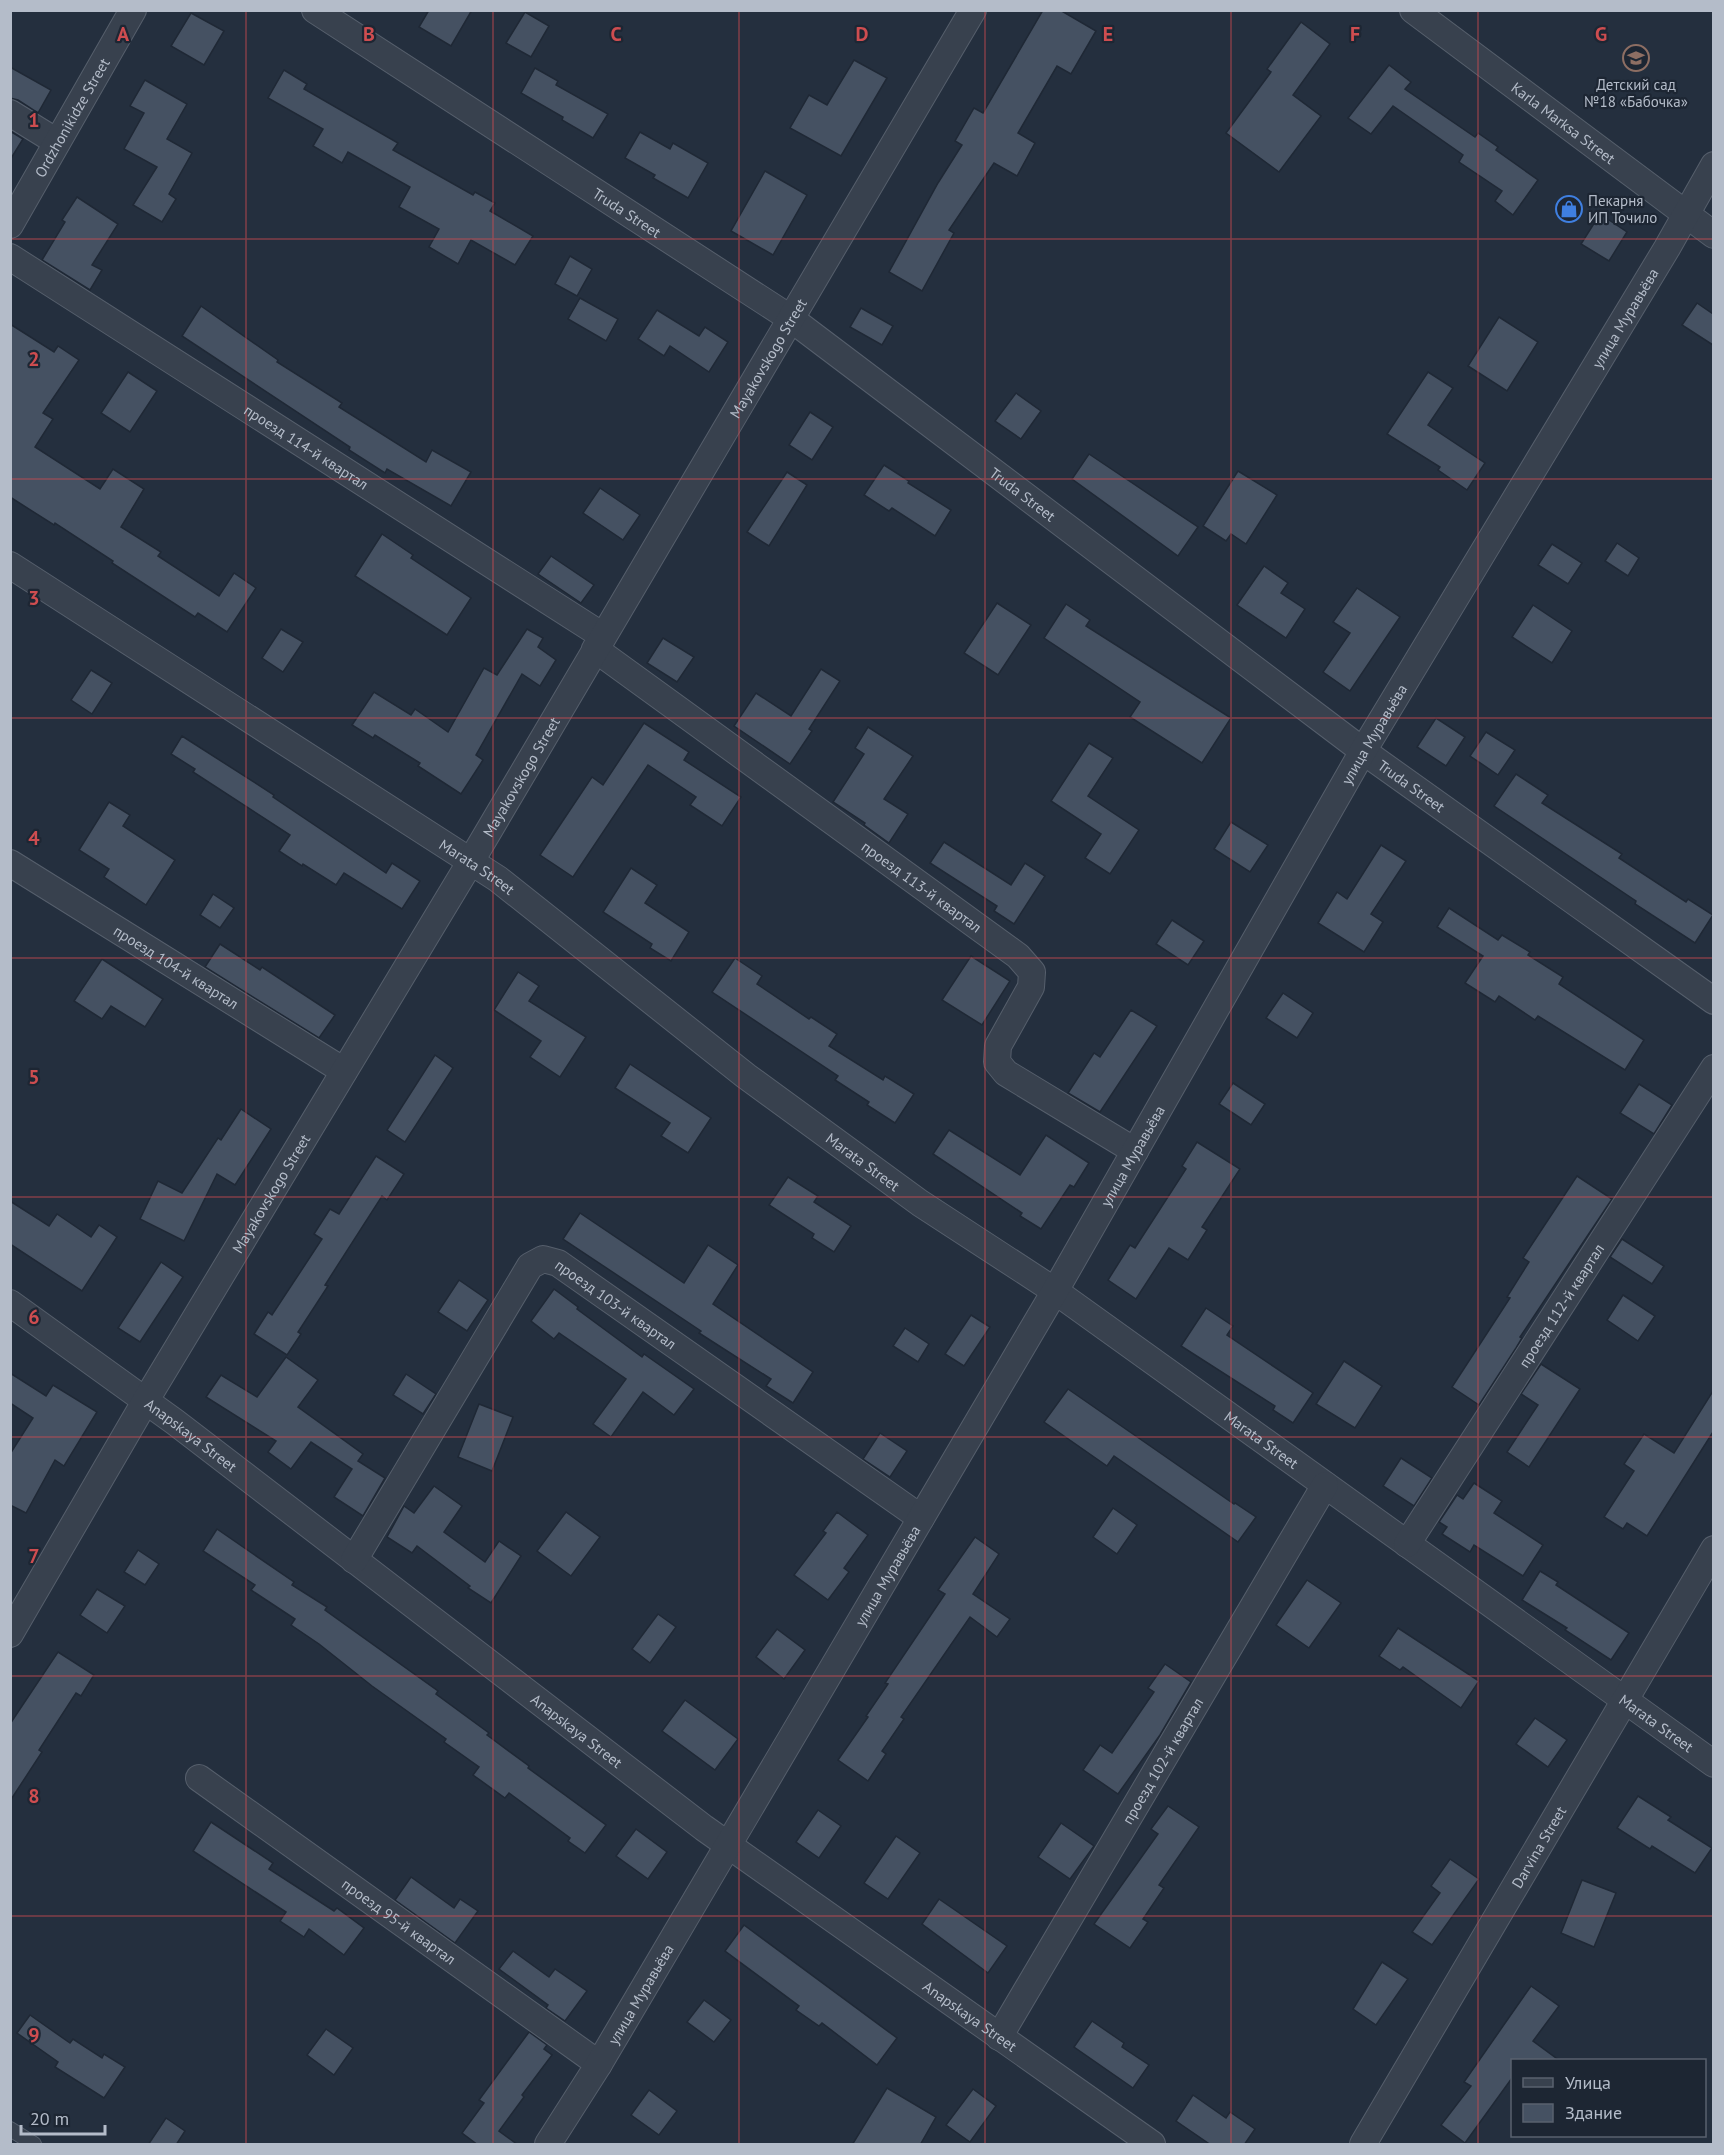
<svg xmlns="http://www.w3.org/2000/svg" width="1724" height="2155" font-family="'PT Sans',sans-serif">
  <rect width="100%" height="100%" fill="#242f3e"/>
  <g fill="#455162" stroke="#1f2835" stroke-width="1.5">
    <polygon points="429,10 472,10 451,46 419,27"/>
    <polygon points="1043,10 1060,10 1096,31 1071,74 1057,66 1018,133 1035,143 1017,176 994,163 949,230 954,233 922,291 889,272 938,183 962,145 955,141 974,108 983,113"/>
    <polygon points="525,12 549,26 531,57 506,43"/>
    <polygon points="191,13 224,31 204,65 171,46"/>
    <polygon points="1301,22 1330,44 1293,95 1321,116 1279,172 1226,133 1271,72 1267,69"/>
    <polygon points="854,60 887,78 841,156 790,128 809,95 827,105"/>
    <polygon points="1389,65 1411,82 1405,89 1475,137 1478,133 1498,147 1496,150 1538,180 1513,215 1495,201 1502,191 1459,162 1463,155 1393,106 1371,134 1348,118"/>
    <polygon points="10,67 51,90 38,113 18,100 10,98"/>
    <polygon points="535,68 558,81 556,85 608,114 593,138 562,120 563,117 521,93"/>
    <polygon points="284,70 307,84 304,89 398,143 393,150 473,195 475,192 495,203 490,211 533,236 515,265 471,240 458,264 429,247 439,229 399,207 410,187 348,152 342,163 313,146 323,129 268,98"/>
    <polygon points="145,80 187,104 167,139 192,153 169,194 176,199 162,222 133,205 157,167 124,149 144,113 130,106"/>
    <polygon points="10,131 23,139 10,160"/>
    <polygon points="640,132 670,149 673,143 708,163 688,198 653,178 655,175 625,158"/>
    <polygon points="765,171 807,195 773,255 731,231"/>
    <polygon points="77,197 118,224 92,265 102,270 90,290 42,260 65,222 62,220"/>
    <polygon points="1600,214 1627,232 1609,261 1581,244"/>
    <polygon points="570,256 592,269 577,296 555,284"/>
    <polygon points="580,298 618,319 606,341 568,319"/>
    <polygon points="1697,303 1713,314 1713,345 1682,325"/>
    <polygon points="201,306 278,360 277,362 342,403 339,407 426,462 432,450 471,472 451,506 387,469 385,473 349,450 350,447 182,336"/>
    <polygon points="861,308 893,326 882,345 850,327"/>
    <polygon points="657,310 699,336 705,327 728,342 709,372 670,346 664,356 638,339"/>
    <polygon points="1499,317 1538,342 1507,391 1468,366"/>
    <polygon points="10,324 54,352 58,346 79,360 43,413 53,419 35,447 100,489 113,469 144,489 121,527 161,552 158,556 219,596 234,573 256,588 227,632 198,613 195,617 112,563 113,561 55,523 54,525 10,497"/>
    <polygon points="128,372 157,391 130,432 101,413"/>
    <polygon points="1428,372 1453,388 1428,425 1485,463 1467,490 1438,470 1440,467 1387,434"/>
    <polygon points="1016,393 1041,411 1021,439 995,421"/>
    <polygon points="810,412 833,427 812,460 789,445"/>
    <polygon points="1089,454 1198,527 1178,556 1072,479"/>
    <polygon points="884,465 909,481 908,483 951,510 935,536 892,508 889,511 864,495"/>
    <polygon points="1238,471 1277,495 1246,544 1231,534 1226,541 1203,526"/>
    <polygon points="787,472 807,485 769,546 747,532"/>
    <polygon points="600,488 640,515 623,540 583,513"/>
    <polygon points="382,534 413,555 411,558 471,598 447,635 355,576"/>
    <polygon points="1617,543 1639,558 1628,576 1605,561"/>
    <polygon points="1552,544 1582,563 1568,584 1538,565"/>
    <polygon points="551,556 594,585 581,603 538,574"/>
    <polygon points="1264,566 1288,583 1281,593 1305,609 1286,638 1237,605"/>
    <polygon points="1357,588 1400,617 1350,691 1323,672 1350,633 1333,622"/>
    <polygon points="997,603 1031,625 998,675 964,653"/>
    <polygon points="1066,604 1090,620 1086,626 1231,718 1202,763 1130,717 1140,702 1044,638"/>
    <polygon points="1533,605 1572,631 1552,663 1512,637"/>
    <polygon points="281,629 303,642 283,672 262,658"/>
    <polygon points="527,629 543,638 538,647 556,660 540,686 522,674 476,755 483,760 461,794 418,766 420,763 375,735 373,738 352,725 374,692 411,715 415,709 448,732 484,668 497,675"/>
    <polygon points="663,638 694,657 677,682 647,663"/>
    <polygon points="821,669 840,681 809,729 812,731 790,764 734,726 756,693 791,716"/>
    <polygon points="91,670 112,683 92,714 71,700"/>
    <polygon points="1436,718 1465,737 1446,766 1417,747"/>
    <polygon points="644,723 689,752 684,760 741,797 722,826 690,805 696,797 648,765 573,877 540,855 592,777 603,785"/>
    <polygon points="868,727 913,756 884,799 908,814 889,843 864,825 865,823 833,802 864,754 855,748"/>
    <polygon points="1486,732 1515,750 1498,775 1470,756"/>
    <polygon points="182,736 274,795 273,797 386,873 392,863 420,881 402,909 344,873 336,885 303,864 302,866 279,851 290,835 193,772 195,769 171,754"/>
    <polygon points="1089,743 1113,758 1088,796 1139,830 1110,874 1085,858 1101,834 1051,801"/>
    <polygon points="1516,774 1548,795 1542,803 1622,854 1619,858 1686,902 1688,899 1713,915 1695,943 1635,904 1636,901 1494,806"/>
    <polygon points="109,802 130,815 123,826 175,860 146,905 104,877 109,869 79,850"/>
    <polygon points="1231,822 1268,845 1250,872 1214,849"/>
    <polygon points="944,842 1011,885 1025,863 1045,876 1014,924 994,911 997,906 930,863"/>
    <polygon points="1381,845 1406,861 1371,914 1383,922 1364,952 1318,923 1337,892 1347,899"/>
    <polygon points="631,868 657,885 645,903 689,932 671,961 650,948 652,944 603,912"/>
    <polygon points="213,894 234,908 220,928 200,915"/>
    <polygon points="1449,908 1498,940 1502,935 1530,952 1528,955 1563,977 1559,984 1644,1040 1625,1070 1538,1016 1535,1020 1499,996 1495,1002 1465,983 1483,956 1437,927"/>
    <polygon points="1172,920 1204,941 1188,965 1156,944"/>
    <polygon points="220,944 260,970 262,967 335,1015 319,1038 205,967"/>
    <polygon points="971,956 1010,981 982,1025 942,1000"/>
    <polygon points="735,958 762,976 757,984 809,1019 811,1017 837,1034 829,1046 883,1080 885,1076 914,1094 895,1123 867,1105 869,1102 835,1080 838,1076 712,992"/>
    <polygon points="102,959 163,999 145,1027 111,1006 102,1019 74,1001"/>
    <polygon points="518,972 539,986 529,1001 586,1037 560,1077 530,1057 541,1041 494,1010"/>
    <polygon points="1283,993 1313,1013 1297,1038 1266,1018"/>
    <polygon points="1131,1010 1157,1026 1100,1112 1068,1093 1094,1053 1100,1057"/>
    <polygon points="435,1055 453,1068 405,1142 387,1130"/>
    <polygon points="630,1064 711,1118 688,1153 661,1136 670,1123 615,1088"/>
    <polygon points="1233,1083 1265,1104 1251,1125 1219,1104"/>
    <polygon points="1639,1084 1672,1105 1654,1134 1620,1113"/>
    <polygon points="241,1109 271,1129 235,1185 217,1174 184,1241 140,1219 158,1181 182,1193 218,1138 221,1140"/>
    <polygon points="949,1130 1020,1175 1046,1135 1089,1163 1074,1187 1070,1185 1041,1229 1020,1216 1022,1213 933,1154"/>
    <polygon points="1197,1142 1240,1169 1202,1227 1207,1230 1188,1260 1169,1248 1136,1299 1108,1280 1130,1245 1135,1248 1186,1169 1182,1166"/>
    <polygon points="376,1156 404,1174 387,1200 382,1196 325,1285 328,1286 298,1332 301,1334 287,1355 254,1334 268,1312 272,1315 322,1239 314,1234 330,1209 339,1214"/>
    <polygon points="1577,1176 1612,1199 1520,1337 1522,1338 1516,1348 1479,1405 1452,1387 1510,1298 1507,1297 1529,1262 1523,1258"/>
    <polygon points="788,1177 818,1196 814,1202 851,1226 834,1252 812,1238 814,1234 769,1205"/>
    <polygon points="10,1201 49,1226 57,1214 91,1237 99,1225 117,1237 82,1291 10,1244"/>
    <polygon points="580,1213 684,1283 708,1245 738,1265 713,1304 813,1372 793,1403 766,1386 771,1379 699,1333 701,1331 563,1239"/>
    <polygon points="1622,1239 1664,1266 1652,1284 1610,1257"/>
    <polygon points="161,1262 183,1277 140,1342 118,1328"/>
    <polygon points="459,1280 488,1300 467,1331 438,1312"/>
    <polygon points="554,1289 578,1307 577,1309 642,1357 644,1354 694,1389 674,1415 643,1392 611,1437 593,1424 626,1379 559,1333 554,1339 531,1321"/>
    <polygon points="1623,1295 1655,1316 1638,1341 1607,1320"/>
    <polygon points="1206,1308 1233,1326 1227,1335 1313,1393 1293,1423 1273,1410 1275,1406 1181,1346"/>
    <polygon points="971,1315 990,1327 964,1366 945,1354"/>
    <polygon points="905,1328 929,1344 918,1362 893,1346"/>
    <polygon points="286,1357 318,1380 298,1407 363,1454 358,1461 385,1478 363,1516 334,1497 352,1469 311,1442 291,1469 268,1452 276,1441 206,1397 221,1375 257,1397"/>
    <polygon points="1344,1361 1382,1386 1355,1428 1316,1404"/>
    <polygon points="1541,1364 1580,1389 1529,1467 1507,1452 1538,1405 1521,1394"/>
    <polygon points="10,1373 46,1396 53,1385 97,1412 64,1466 55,1460 26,1513 10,1505 10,1454 33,1418 10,1403"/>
    <polygon points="406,1374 436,1394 423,1414 393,1395"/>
    <polygon points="1068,1389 1234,1504 1235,1503 1256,1517 1238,1542 1114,1456 1107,1466 1044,1422"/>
    <polygon points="1713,1391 1713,1432 1647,1536 1627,1523 1623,1529 1604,1517 1634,1471 1624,1464 1644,1434 1674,1453"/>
    <polygon points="479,1404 513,1417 492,1471 458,1457"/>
    <polygon points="880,1433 907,1451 890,1477 863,1459"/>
    <polygon points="1401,1458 1432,1478 1414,1506 1383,1486"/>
    <polygon points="1474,1483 1502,1501 1494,1513 1543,1545 1523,1576 1474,1545 1470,1552 1442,1534 1447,1527 1439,1522 1457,1495 1463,1499"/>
    <polygon points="434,1486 462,1506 444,1532 485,1562 499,1541 521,1556 491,1603 468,1588 470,1586 417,1546 412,1553 387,1537 404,1506 414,1513"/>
    <polygon points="1113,1508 1137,1525 1117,1554 1093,1537"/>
    <polygon points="566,1512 600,1537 571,1576 537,1551"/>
    <polygon points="837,1512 868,1535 844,1568 849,1572 828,1600 794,1575 826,1533 823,1531"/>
    <polygon points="217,1529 294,1582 292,1585 327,1607 325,1610 438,1691 436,1694 489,1733 487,1735 529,1766 528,1768 606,1825 585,1853 568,1841 570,1838 509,1793 505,1798 473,1775 479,1767 444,1742 446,1739 372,1686 319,1644 291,1625 295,1619 251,1590 255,1585 203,1551"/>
    <polygon points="975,1537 999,1554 973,1594 1010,1619 997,1637 970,1617 901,1717 904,1719 882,1751 886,1754 868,1781 838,1760 868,1717 866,1716 888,1684 885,1683 945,1594 938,1590"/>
    <polygon points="138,1550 159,1564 145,1585 124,1572"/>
    <polygon points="1540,1571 1558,1582 1556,1585 1629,1633 1611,1660 1565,1630 1567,1628 1522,1600"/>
    <polygon points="1307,1580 1341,1603 1309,1648 1276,1625"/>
    <polygon points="97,1589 125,1606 107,1633 80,1615"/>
    <polygon points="658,1614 676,1627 650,1663 632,1649"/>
    <polygon points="1398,1628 1479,1681 1461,1708 1403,1667 1400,1670 1379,1656"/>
    <polygon points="777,1629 805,1650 784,1679 756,1657"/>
    <polygon points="58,1652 94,1675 81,1696 76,1693 39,1750 42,1752 10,1801 10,1724"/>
    <polygon points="1165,1664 1191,1682 1160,1735 1118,1794 1083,1770 1100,1745 1112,1753 1154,1692 1148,1688"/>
    <polygon points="685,1700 738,1739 715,1770 662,1731"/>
    <polygon points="1535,1718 1567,1740 1548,1767 1516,1744"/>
    <polygon points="1638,1796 1671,1817 1668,1820 1712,1848 1695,1873 1652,1846 1650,1849 1617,1828"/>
    <polygon points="1168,1806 1199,1827 1159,1885 1164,1888 1143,1919 1148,1922 1130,1948 1094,1924 1158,1834 1151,1829"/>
    <polygon points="818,1810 841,1826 819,1858 796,1842"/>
    <polygon points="211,1822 273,1863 269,1869 334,1911 337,1908 364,1928 344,1955 309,1929 304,1937 280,1921 286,1912 193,1851"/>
    <polygon points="1061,1823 1094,1846 1070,1879 1038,1857"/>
    <polygon points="636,1829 667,1852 648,1879 616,1856"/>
    <polygon points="896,1836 920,1853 888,1899 864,1883"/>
    <polygon points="1450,1859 1479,1879 1432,1945 1412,1932 1440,1893 1431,1886"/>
    <polygon points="411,1877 454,1908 460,1899 478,1911 455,1943 395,1900"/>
    <polygon points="1582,1880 1616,1893 1594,1947 1561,1933"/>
    <polygon points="939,1899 1007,1946 988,1973 922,1924"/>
    <polygon points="744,1925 897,2038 877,2065 822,2023 819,2026 796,2010 799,2006 725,1951"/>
    <polygon points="513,1951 549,1977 555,1969 587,1991 565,2021 546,2008 548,2005 499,1969"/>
    <polygon points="1382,1962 1408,1979 1376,2025 1353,2009"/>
    <polygon points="1531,1986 1559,2006 1533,2041 1560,2061 1512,2061 1512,2078 1465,2143 1441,2125 1471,2086 1464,2082"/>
    <polygon points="704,2000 731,2020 714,2042 687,2022"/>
    <polygon points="30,2015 70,2043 73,2039 102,2058 104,2054 125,2067 104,2098 55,2067 58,2062 17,2033"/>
    <polygon points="1092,2021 1124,2043 1122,2047 1149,2065 1133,2088 1074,2047"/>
    <polygon points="326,2029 353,2048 334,2075 307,2055"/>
    <polygon points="529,2032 547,2045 544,2049 552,2055 522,2095 524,2097 499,2131 518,2145 478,2145 462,2133 484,2103 479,2100"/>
    <polygon points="887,2088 936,2117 920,2145 852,2145"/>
    <polygon points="973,2089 996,2106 970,2142 946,2125"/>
    <polygon points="649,2090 677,2111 659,2135 631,2115"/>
    <polygon points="1193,2095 1226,2118 1230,2112 1255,2129 1244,2145 1211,2145 1176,2121"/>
    <polygon points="166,2118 185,2131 176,2145 148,2145"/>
  </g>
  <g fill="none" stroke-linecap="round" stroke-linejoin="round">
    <defs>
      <polyline id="service" points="10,2129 34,2144"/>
      <g id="minor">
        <path id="s1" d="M 315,10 L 790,318 L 1363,751 L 1714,1001"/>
        <path id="s2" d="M 1413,10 L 1714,235"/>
        <polyline points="10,113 57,142"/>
        <path id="s3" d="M 10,225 L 133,10"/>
        <path id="s4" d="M 10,257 L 603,636"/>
        <path id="s5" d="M 10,565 L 498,879 L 746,1076 L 920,1203 L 1055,1291 L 1714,1764"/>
        <path id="s6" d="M 595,649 L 1018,956 L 1032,972 L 1031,987 L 998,1046 L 997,1062 L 1006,1073 L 1135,1151"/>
        <path id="s7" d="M 10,863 L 344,1071"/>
        <path id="s8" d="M 10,1303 L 175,1422 L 704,1828 L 1152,2144"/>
        <path id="s9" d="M 1407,1544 L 1714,1068"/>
        <path id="s10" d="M 354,1560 L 530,1266 L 543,1259 L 558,1263 L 921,1518"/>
        <path id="s11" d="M 10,1634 L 146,1400 L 471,861 L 973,10"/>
        <path id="s12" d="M 199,1778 L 599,2064"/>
        <path id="s13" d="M 999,2037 L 1325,1485"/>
        <path id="s14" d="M 548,2144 L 599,2064 L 1055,1291 L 1363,751 L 1667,248 L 1714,165"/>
        <path id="s15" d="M 1363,2144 L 1714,1549"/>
      </g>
    </defs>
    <use href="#service" stroke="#565f6c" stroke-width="16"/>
    <use href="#minor" stroke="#565f6c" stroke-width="28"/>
    <use href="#service" stroke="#38414e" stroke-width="14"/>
    <use href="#minor" stroke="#38414e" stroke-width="26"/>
  </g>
  <path fill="none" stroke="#ce4d50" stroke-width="1.5" stroke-opacity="0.55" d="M 246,10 L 246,2144M 493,10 L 493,2144M 739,10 L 739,2144M 985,10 L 985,2144M 1231,10 L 1231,2144M 1478,10 L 1478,2144M 10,239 L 1714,239M 10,479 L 1714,479M 10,718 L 1714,718M 10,958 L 1714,958M 10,1197 L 1714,1197M 10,1437 L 1714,1437M 10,1676 L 1714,1676M 10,1916 L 1714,1916"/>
  <defs>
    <symbol id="school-ring" viewBox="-11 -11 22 22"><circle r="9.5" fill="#1d2633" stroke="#8d6e63" stroke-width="1.5"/><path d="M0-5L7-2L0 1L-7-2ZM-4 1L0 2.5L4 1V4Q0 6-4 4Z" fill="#8d6e63"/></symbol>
    <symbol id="shop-ring" viewBox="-11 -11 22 22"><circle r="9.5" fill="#1d2633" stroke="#3f7fe0" stroke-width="1.5"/><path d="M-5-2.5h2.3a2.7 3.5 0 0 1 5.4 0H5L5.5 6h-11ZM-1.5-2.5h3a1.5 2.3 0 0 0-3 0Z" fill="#3f7fe0"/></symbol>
  </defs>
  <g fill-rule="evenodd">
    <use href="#school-ring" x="1621" y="43" width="30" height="30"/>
    <use href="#shop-ring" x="1554" y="194" width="30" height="30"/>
  </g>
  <g text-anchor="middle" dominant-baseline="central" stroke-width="4.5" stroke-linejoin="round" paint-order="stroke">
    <g font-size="15" fill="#b4bcc9" stroke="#1d2633">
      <text x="1636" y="84">Детский сад<tspan x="1636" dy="17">№18 «Бабочка»</tspan></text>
      <text x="1588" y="200" text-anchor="start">Пекарня<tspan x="1588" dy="17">ИП Точило</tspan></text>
    </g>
    <g font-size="15" fill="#b4bcc9" stroke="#1d2633">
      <text stroke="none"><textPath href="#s3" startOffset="124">Ordzhonikidze Street</textPath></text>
      <text stroke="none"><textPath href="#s2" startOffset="188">Karla Marksa Street</textPath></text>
      <text stroke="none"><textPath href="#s1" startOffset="372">Truda Street</textPath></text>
      <text stroke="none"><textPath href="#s14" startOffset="2120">улица Муравьёва</textPath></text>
      <text stroke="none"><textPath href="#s11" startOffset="1484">Mayakovskogo Street</textPath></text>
      <text stroke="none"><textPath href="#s4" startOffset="352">проезд 114-й квартал</textPath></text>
      <text stroke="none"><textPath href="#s1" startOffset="858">Truda Street</textPath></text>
      <text stroke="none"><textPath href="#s14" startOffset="1634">улица Муравьёва</textPath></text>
      <text stroke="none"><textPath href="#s11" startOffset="998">Mayakovskogo Street</textPath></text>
      <text stroke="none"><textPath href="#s1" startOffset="1344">Truda Street</textPath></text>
      <text stroke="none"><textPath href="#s5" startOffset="556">Marata Street</textPath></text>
      <text stroke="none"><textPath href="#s6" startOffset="404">проезд 113-й квартал</textPath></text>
      <text stroke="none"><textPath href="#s7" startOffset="196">проезд 104-й квартал</textPath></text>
      <text stroke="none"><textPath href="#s14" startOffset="1148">улица Муравьёва</textPath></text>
      <text stroke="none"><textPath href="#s5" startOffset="1042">Marata Street</textPath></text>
      <text stroke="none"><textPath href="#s11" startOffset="512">Mayakovskogo Street</textPath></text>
      <text stroke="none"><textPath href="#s10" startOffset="444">проезд 103-й квартал</textPath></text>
      <text stroke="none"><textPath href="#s9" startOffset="284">проезд 112-й квартал</textPath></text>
      <text stroke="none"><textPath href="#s8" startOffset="224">Anapskaya Street</textPath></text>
      <text stroke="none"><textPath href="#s5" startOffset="1528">Marata Street</textPath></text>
      <text stroke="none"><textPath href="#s14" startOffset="662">улица Муравьёва</textPath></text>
      <text stroke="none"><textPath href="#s5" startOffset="2014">Marata Street</textPath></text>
      <text stroke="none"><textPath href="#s8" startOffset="710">Anapskaya Street</textPath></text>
      <text stroke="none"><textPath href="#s13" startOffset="321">проезд 102-й квартал</textPath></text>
      <text stroke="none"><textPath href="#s15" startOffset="345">Darvina Street</textPath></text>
      <text stroke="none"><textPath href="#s12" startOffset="246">проезд 95-й квартал</textPath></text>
      <text stroke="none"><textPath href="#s14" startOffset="176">улица Муравьёва</textPath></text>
      <text stroke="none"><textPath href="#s8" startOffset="1196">Anapskaya Street</textPath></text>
    </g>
  </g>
  <g font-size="20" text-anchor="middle" font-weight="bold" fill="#ce4d50" stroke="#1d2633" stroke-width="4.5" stroke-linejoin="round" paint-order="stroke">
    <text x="123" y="41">A</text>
    <text x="369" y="41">B</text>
    <text x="616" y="41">C</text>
    <text x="862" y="41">D</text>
    <text x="1108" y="41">E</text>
    <text x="1355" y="41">F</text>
    <text x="1601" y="41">G</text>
    <text x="34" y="127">1</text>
    <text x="34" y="366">2</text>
    <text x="34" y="605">3</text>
    <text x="34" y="845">4</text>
    <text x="34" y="1084">5</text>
    <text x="34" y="1324">6</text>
    <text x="34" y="1563">7</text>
    <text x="34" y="1803">8</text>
    <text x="34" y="2042">9</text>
  </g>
  <rect width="1724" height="2155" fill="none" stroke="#b4bcc9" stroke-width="24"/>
  <rect x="1511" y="2059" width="195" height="78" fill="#1d2633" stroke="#59626f" stroke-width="1.5"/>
  <rect x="1523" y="2078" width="30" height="9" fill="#38414e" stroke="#59626f" stroke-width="1.5"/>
  <text x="1565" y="2089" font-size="18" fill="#b4bcc9">Улица</text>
  <rect x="1523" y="2104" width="30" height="18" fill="#455162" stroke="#59626f" stroke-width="1.5"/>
  <text x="1565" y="2119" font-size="18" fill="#b4bcc9">Здание</text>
  <path d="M21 2125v9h84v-9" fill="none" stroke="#b4bcc9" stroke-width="3"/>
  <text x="30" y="2125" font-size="18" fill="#b4bcc9" stroke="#1d2633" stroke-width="4.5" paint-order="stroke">20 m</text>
</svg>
